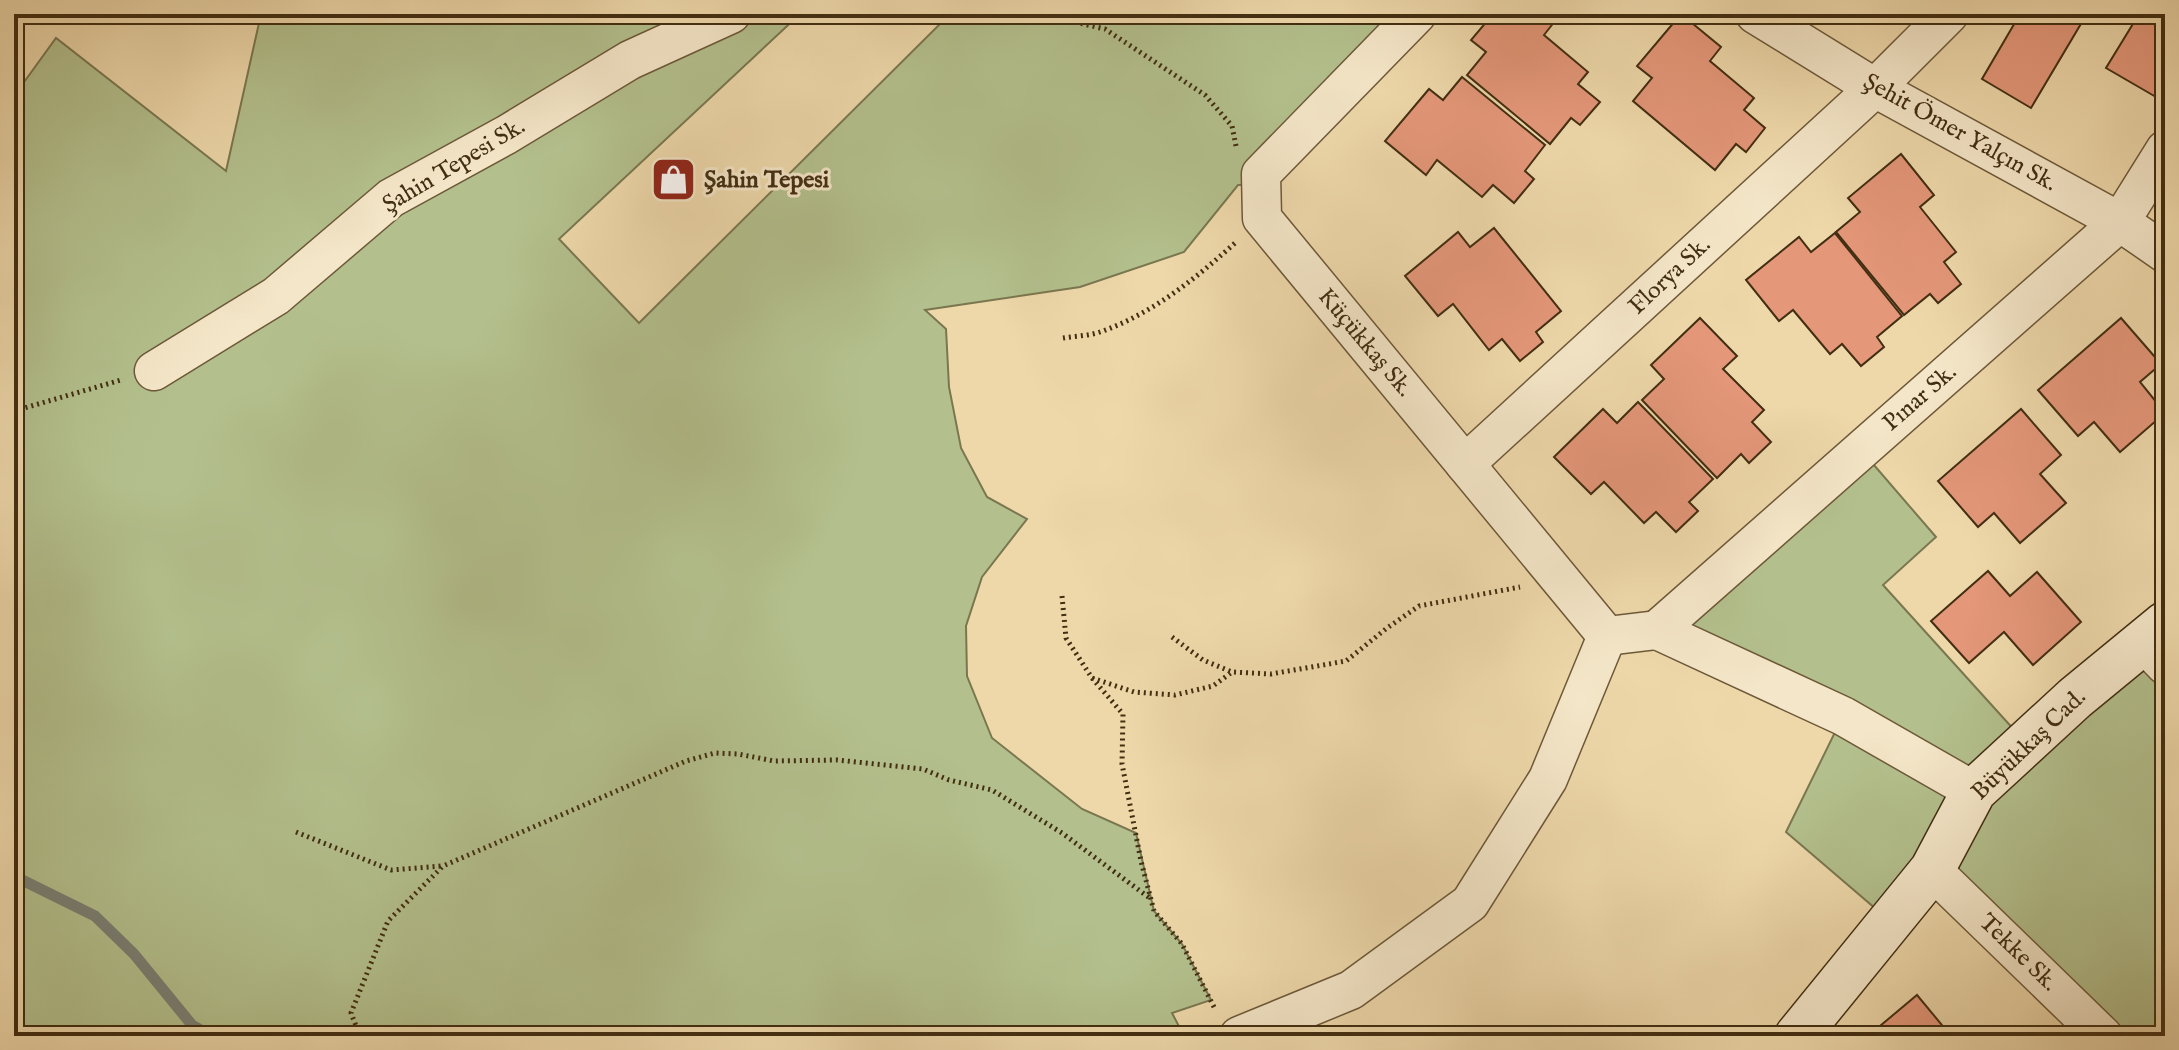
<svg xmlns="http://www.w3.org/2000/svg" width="2179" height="1050" font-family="'IM FELL English',serif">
  <rect width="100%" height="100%" fill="#eed8aa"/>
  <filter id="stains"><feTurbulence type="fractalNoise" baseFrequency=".0025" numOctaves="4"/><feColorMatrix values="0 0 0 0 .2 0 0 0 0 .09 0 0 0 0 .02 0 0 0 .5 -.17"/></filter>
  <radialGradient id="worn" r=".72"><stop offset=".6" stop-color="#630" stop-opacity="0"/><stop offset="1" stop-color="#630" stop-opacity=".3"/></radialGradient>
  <g fill="#b3c08d" stroke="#7a7750" stroke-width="2">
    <polygon points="261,14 800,14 559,239 639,323 950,14 1417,14 1261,185 1238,185 1184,252 1080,287 925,310 946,329 949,387 961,448 987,497 1027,519 982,577 966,626 967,676 992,738 1082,809 1136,833 1154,911 1182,944 1211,1000 1172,1013 1184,1036 14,1036 14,96 56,38 226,171"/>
    <polygon points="1861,450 1936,537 1883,585 2026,743 2143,642 2165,665 2165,1036 2103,1036 1932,870 1890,921 1786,832 1843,716 1657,630"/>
  </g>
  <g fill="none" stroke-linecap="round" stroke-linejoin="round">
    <polyline stroke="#7a8074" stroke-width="11" points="14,876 95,916 134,954 192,1025 211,1036"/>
  </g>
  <g fill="#e49779" stroke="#422e12" stroke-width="2">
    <polygon points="1493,14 1547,14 1555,21 1544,35 1588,72 1578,84 1600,102 1580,125 1571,118 1550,144 1467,75 1486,52 1471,40"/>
    <polygon points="1681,14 1721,47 1710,61 1754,98 1744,110 1765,128 1746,152 1736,144 1715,170 1633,101 1652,78 1637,66"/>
    <polygon points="2020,14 2068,14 2082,22 2031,108 1982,79"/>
    <polygon points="2139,14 2165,14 2165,82 2156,97 2106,68"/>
    <polygon points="1462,77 1545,145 1525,171 1534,179 1514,203 1493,185 1482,197 1437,160 1426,175 1385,141 1429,89 1443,100"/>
    <polygon points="1901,154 1934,195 1920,207 1956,252 1944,262 1961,284 1938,303 1930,294 1904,315 1836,232 1860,212 1848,198"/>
    <polygon points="1494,228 1561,311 1536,332 1543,342 1520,361 1502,339 1489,350 1453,304 1438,316 1405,276 1458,232 1470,247"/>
    <polygon points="1835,233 1902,316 1877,337 1884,347 1861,366 1842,344 1830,354 1793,310 1779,321 1746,280 1799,237 1811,252"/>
    <polygon points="1700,318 1737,356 1723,369 1764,410 1752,422 1771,442 1749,463 1741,454 1717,478 1642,400 1664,379 1651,365"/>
    <polygon points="2121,318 2161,364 2140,382 2165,413 2120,452 2094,422 2078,436 2038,390"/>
    <polygon points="1638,402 1713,479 1689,502 1698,511 1676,532 1656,512 1644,523 1604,482 1591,494 1554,457 1603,409 1617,423"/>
    <polygon points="2021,409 2061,455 2040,474 2066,503 2020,543 1994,513 1978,527 1938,481"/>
    <polygon points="1988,571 2010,596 2037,572 2081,622 2033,665 2004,632 1969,663 1931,621"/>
    <polygon points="1917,995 1951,1036 1868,1036"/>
  </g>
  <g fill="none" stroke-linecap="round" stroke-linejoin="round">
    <defs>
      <g id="street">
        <polyline points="1417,14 1261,174 1262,218 1607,636 1657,630"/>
        <polyline points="1755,14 1875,88 2120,222 2165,253"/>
        <polyline points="154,371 276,296 391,198 506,135 630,60 731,14"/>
        <polyline points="1465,464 1875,88 1949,14"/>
        <polyline points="1657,630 2120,222 2165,150"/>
        <polyline points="1657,630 1843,716 1974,791"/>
        <polyline points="2143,642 2165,665"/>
        <polyline points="1932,870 2103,1036"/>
        <polyline points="1239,1036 1351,990 1470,903 1548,779 1607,636"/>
      </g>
      <polyline id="secondary" points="1797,1036 1932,870 1974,791 2075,698 2165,624"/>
    </defs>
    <use href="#street" stroke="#6d5838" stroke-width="41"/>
    <use href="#secondary" stroke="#422e12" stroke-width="47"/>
    <g stroke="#422e12" stroke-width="5" stroke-dasharray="2 4" stroke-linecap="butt">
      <polyline points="1040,14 1105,29 1205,95 1232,126 1236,146"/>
      <path d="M 1063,338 C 1075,336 1088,336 1100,332 C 1152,314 1195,279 1235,243"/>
      <polyline points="14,411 121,380"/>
      <polyline points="1062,596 1066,638 1092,678 1134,692 1175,695 1213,686 1232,672"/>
      <polyline points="1172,637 1203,660 1232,672 1271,674 1346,661 1387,628 1419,606 1520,587"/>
      <polyline points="1092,678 1123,714 1122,764 1141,861 1154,911 1182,944 1215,1009"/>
      <polyline points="296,832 391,870 442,866"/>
      <polyline points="360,1036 351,1013 388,921 443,866 686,761 715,753 738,754 774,761 837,760 923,769 949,780 992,790 1062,833 1151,899"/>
    </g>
    <use href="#street" stroke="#f4e6c8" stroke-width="38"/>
    <use href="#secondary" stroke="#f4e6c8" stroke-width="44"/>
  </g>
  <defs>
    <symbol id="shop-square" viewBox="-11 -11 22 22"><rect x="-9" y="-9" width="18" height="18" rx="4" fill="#8f2418" stroke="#f4e6c8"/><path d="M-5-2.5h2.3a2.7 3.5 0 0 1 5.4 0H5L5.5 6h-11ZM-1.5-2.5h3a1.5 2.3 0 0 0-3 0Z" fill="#fff"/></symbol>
  </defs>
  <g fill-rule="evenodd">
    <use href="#shop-square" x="648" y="154" width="51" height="51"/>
  </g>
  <g text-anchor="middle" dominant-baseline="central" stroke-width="6" stroke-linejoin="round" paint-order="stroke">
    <g font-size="24" fill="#422e12" stroke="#f4e6c8">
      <text transform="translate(1960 133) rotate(29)">Şehit Ömer Yalçın Sk.</text>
      <text transform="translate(454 166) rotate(-31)">Şahin Tepesi Sk.</text>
      <text transform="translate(1670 276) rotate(-43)">Florya Sk.</text>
      <text transform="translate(1365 343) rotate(50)">Küçükkaş Sk.</text>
      <text transform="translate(1920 398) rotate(-41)">Pınar Sk.</text>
      <text transform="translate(2029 745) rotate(-44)">Büyükkaş Cad.</text>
      <text transform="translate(2018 953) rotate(44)">Tekke Sk.</text>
    </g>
    <g font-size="24" font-weight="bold" fill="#422e12" stroke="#f4e6c8" text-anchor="start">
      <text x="704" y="180">Şahin Tepesi</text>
    </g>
  </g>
  <rect width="2179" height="1050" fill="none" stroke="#eed8aa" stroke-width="48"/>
  <rect x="16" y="16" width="2147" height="1018" fill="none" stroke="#422e12" stroke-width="4"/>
  <rect x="24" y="24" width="2131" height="1002" fill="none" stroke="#422e12" stroke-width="2"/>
  <rect width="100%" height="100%" filter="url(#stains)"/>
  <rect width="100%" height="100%" fill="url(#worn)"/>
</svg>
